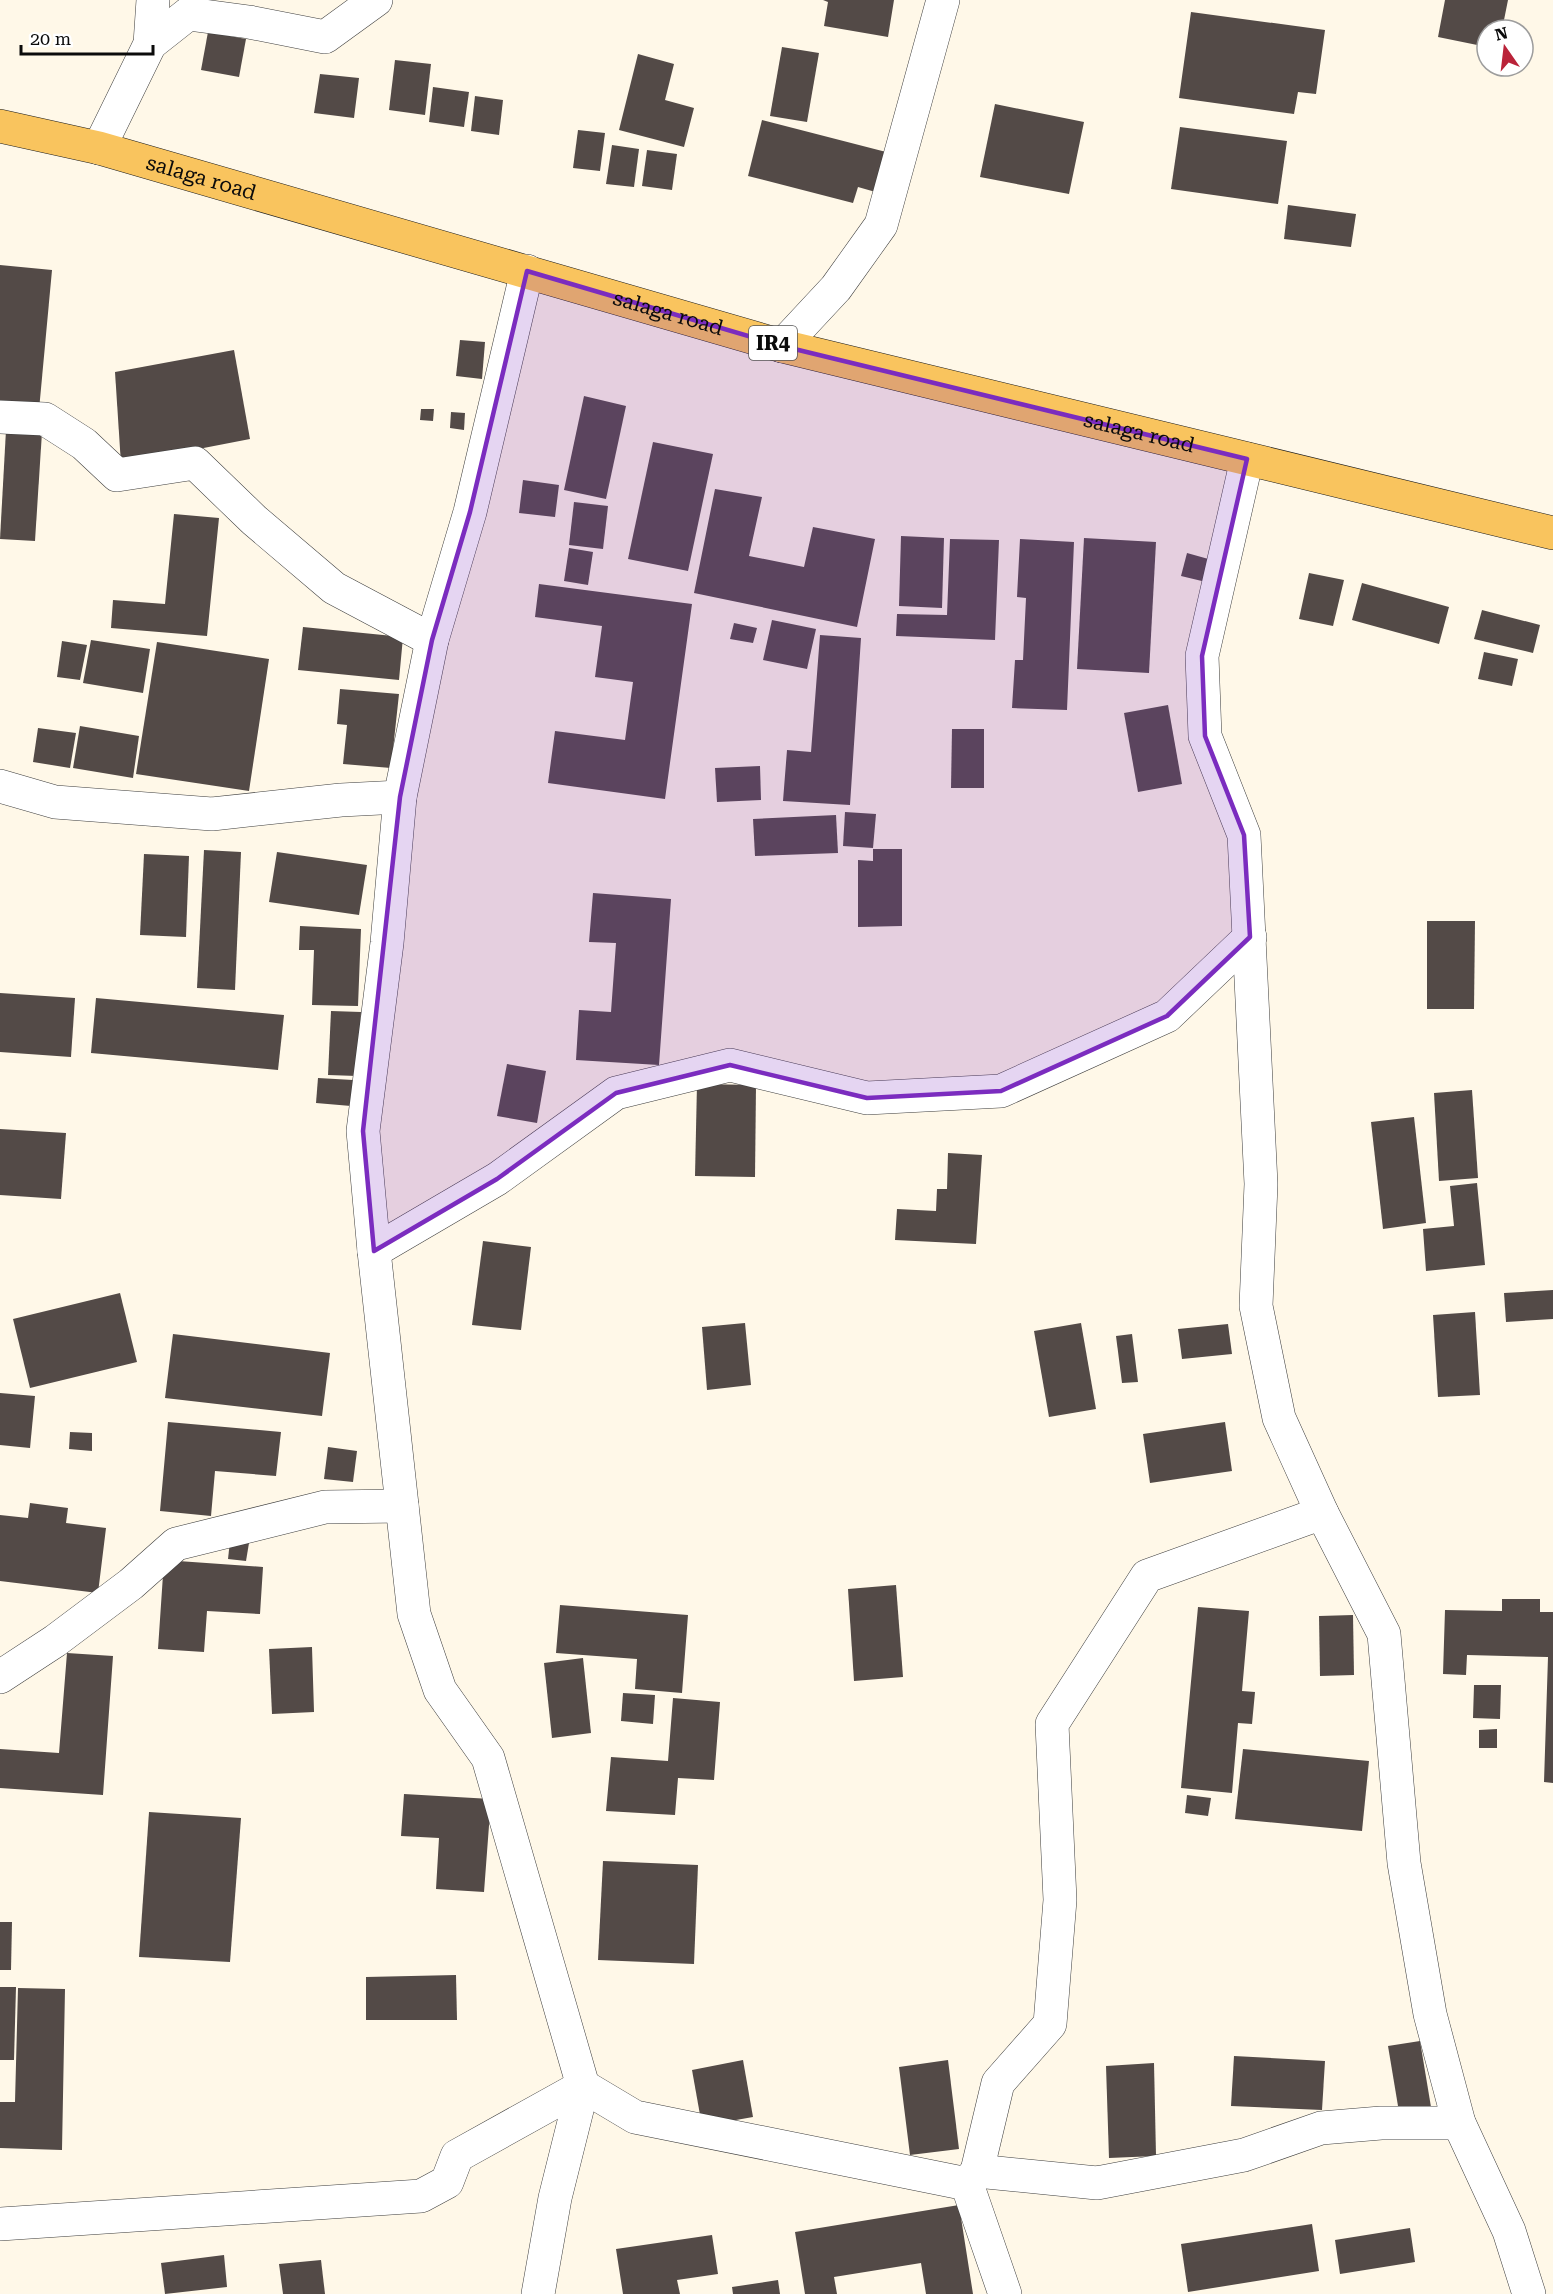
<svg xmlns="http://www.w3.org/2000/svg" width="1553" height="2294" font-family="'Roboto Serif',serif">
  <rect width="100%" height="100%" fill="#fff8e8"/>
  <g fill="#534a47">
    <polygon points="823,0 894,0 888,37 824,26 828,2"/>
    <polygon points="1445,0 1508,0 1502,30 1487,30 1487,47 1438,37"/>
    <polygon points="1191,12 1325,30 1316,94 1298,92 1294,114 1179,98"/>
    <polygon points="208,32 246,39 239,77 201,70"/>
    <polygon points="782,47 819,53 807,122 770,116"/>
    <polygon points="638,54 674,64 665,100 694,108 684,147 619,130"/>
    <polygon points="395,60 431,64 425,115 389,110"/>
    <polygon points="320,74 359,78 354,118 314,113"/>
    <polygon points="433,87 469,92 464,127 429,122"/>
    <polygon points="475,96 503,100 499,135 471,131"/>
    <polygon points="995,104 1084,122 1069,194 980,177"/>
    <polygon points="762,120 890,153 879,193 858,187 853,203 748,176"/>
    <polygon points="1180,127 1287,141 1278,204 1171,189"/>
    <polygon points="578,130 605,133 600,171 573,168"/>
    <polygon points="612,145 639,149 634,187 606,184"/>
    <polygon points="647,150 677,154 672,190 642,186"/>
    <polygon points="1288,205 1356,214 1351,247 1284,239"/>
    <polygon points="0,265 52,270 39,410 0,406"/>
    <polygon points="460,340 485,342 482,379 456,376"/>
    <polygon points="234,350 250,439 121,464 115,372"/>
    <polygon points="584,396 626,406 606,499 564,490"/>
    <polygon points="421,409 434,409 433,421 420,420"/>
    <polygon points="451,412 465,413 464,430 450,428"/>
    <polygon points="6,430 42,432 35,541 0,539"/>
    <polygon points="653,442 713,454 688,571 628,559"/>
    <polygon points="523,480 559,485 555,517 519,513"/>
    <polygon points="715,489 762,497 749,556 804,567 813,527 875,539 857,627 694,593"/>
    <polygon points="574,502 608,506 603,549 569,545"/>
    <polygon points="174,514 219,518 207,636 111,628 113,600 165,604"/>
    <polygon points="901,536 944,538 942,608 899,606"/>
    <polygon points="1084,538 1156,542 1149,673 1077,669"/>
    <polygon points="950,539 999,540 995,640 896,636 897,614 947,615"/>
    <polygon points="1020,539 1074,542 1067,710 1012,708 1015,660 1023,660 1026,598 1017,597"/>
    <polygon points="569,548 593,552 588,585 564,581"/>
    <polygon points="1187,553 1212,560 1206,582 1181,576"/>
    <polygon points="1309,573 1344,580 1333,626 1299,619"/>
    <polygon points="1362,583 1449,607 1439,644 1352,620"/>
    <polygon points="539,584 692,604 665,799 548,783 555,731 625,740 633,682 595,677 602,626 535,617"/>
    <polygon points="1482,610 1540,625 1533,653 1474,639"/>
    <polygon points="772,620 816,629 807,669 763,660"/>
    <polygon points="734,623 757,628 753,643 730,639"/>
    <polygon points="303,627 403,637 399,680 298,670"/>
    <polygon points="820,635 861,638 850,805 783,801 787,750 811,752"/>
    <polygon points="91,640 150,649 143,693 83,683"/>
    <polygon points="62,641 87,645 80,680 57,677"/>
    <polygon points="157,642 269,659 249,791 136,774"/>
    <polygon points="1484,652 1518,659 1512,686 1478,679"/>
    <polygon points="340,689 399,694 391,768 343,764 347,725 337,724"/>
    <polygon points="1168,705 1182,784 1138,792 1124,713"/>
    <polygon points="80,726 139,736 133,778 73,768"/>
    <polygon points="38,728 76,733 70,768 33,762"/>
    <polygon points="952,729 984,729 984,788 951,788"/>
    <polygon points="760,766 761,800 717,802 715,768"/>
    <polygon points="845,812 876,814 873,848 843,846"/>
    <polygon points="836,815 838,853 755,856 753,819"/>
    <polygon points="873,849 902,849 902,926 858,927 858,860 873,861"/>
    <polygon points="204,850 241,852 235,990 197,988"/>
    <polygon points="277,852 367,865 359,915 269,902"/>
    <polygon points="144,854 189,856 186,937 140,935"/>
    <polygon points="593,893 671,899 659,1065 576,1060 579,1010 611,1012 616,943 589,942"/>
    <polygon points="1427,921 1475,921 1474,1009 1427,1009"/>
    <polygon points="300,926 361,929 358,1006 312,1005 314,950 299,950"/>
    <polygon points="0,993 75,998 71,1057 0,1052"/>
    <polygon points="96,998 284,1015 278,1070 91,1053"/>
    <polygon points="331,1011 361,1012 357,1076 328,1075"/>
    <polygon points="507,1064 546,1071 537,1123 497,1116"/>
    <polygon points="318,1078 353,1080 351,1106 316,1103"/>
    <polygon points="697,1084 756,1085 755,1177 695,1176"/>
    <polygon points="1472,1090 1478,1178 1439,1181 1434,1093"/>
    <polygon points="1414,1117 1426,1223 1383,1229 1371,1122"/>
    <polygon points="0,1129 66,1133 61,1199 0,1195"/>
    <polygon points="948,1153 982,1155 976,1244 895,1240 897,1209 936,1211 937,1189 947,1189"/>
    <polygon points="1477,1183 1485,1265 1426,1271 1423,1229 1454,1226 1450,1186"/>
    <polygon points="483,1241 531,1247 521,1330 472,1325"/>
    <polygon points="1553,1290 1553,1319 1506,1322 1504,1293"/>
    <polygon points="120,1293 137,1362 30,1388 13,1319"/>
    <polygon points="1475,1312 1480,1395 1438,1397 1433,1315"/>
    <polygon points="745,1323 751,1385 707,1390 702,1327"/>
    <polygon points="1081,1323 1096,1409 1049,1417 1034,1331"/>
    <polygon points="1228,1324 1232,1354 1182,1359 1178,1329"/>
    <polygon points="173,1334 330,1353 322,1416 165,1398"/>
    <polygon points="1132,1334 1138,1382 1122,1383 1116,1336"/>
    <polygon points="0,1393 35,1396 30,1448 0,1445"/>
    <polygon points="168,1422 281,1432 276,1476 215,1471 211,1516 160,1511"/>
    <polygon points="1225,1422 1232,1471 1150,1483 1143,1434"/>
    <polygon points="70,1432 92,1433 92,1451 69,1449"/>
    <polygon points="328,1447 357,1451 353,1482 324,1479"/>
    <polygon points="30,1503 68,1508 66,1523 106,1528 98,1593 0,1581 0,1515 28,1518"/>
    <polygon points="230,1541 249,1543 246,1561 228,1559"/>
    <polygon points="164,1560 263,1567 260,1614 207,1611 204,1652 158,1649"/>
    <polygon points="896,1585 903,1677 854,1681 848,1589"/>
    <polygon points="1502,1599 1540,1599 1540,1612 1553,1612 1553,1783 1544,1782 1548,1657 1467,1655 1466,1675 1443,1674 1445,1610 1502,1611"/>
    <polygon points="560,1605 688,1615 682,1693 635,1689 637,1659 556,1653"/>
    <polygon points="1198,1607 1249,1611 1242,1691 1255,1692 1252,1724 1238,1723 1232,1793 1181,1788"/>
    <polygon points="1353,1615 1354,1675 1320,1676 1319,1616"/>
    <polygon points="312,1647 314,1712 272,1714 269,1649"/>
    <polygon points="67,1653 113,1656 103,1795 0,1788 0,1749 59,1753"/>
    <polygon points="583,1658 591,1733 552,1738 544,1663"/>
    <polygon points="1474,1685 1501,1685 1500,1719 1473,1718"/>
    <polygon points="623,1693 655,1695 653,1724 621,1721"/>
    <polygon points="673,1698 720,1702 714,1780 678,1778 675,1815 606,1811 611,1757 668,1761"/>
    <polygon points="1497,1729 1497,1748 1479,1748 1479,1730"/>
    <polygon points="1243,1749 1369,1761 1362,1831 1235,1819"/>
    <polygon points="404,1794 491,1799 484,1892 436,1889 439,1838 401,1836"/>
    <polygon points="1187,1795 1211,1798 1208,1816 1185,1813"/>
    <polygon points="149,1812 241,1818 230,1962 139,1957"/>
    <polygon points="603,1861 698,1865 694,1964 598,1960"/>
    <polygon points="0,1922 12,1922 11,1970 0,1970"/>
    <polygon points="456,1975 457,2020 366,2020 366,1977"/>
    <polygon points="0,1987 16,1987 14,2060 0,2060"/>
    <polygon points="18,1988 65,1989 62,2150 0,2148 0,2102 15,2102"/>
    <polygon points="1420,2041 1431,2107 1399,2112 1388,2046"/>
    <polygon points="1234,2056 1325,2061 1322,2110 1231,2106"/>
    <polygon points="743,2060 753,2117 702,2126 692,2070"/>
    <polygon points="948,2060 959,2149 910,2155 899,2067"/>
    <polygon points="1154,2063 1156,2156 1109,2158 1106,2066"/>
    <polygon points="959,2205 973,2294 926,2294 921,2263 834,2277 837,2294 805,2294 795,2232"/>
    <polygon points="1312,2224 1319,2271 1188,2292 1181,2244"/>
    <polygon points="1410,2228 1415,2262 1340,2274 1335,2240"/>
    <polygon points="712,2235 718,2274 677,2280 680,2294 623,2294 616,2249"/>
    <polygon points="224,2255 227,2287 165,2294 161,2263"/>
    <polygon points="321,2260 325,2294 283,2294 279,2264"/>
    <polygon points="778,2280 780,2294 733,2294 732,2287"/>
  </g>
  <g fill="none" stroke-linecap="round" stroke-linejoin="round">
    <defs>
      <g id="minor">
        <polyline points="150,44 188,14 249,22 325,37 376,0"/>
        <polyline points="99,148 150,44 153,0"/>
        <polyline points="527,271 470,512 432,640 400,797 387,943 363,1131 374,1251 414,1614 440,1690 488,1758 583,2086 555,2198 538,2294"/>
        <polyline points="782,346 836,288 881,225 943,0"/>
        <polyline points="0,417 45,419 84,444 117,475 195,463 254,520 334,588 432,640"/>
        <polyline points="1247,459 1202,656 1205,736 1244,835 1261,1184 1256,1306 1279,1418 1322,1513 1384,1634 1404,1863 1430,2014 1459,2123 1509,2231 1529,2294"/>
        <polyline points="0,786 55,802 212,814 341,800 400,797"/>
        <polyline points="374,1251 497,1179 616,1093 730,1065 867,1098 1001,1091 1167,1016 1250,937"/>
        <polyline points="0,1677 55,1641 131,1584 176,1544 325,1507 402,1506"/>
        <polyline points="583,2086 635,2117 967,2184 1005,2294"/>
        <polyline points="977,2171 1097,2183 1244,2155 1321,2128 1381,2123 1459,2123"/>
        <polyline points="967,2184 977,2171 998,2083 1050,2024 1060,1900 1052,1724 1147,1576 1322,1513"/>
        <polyline points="0,2224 421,2196 447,2182 457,2156 583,2086"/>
      </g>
      <g id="major">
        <path id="s1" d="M 0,126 L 99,148 L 782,346 L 1553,533"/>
      </g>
    </defs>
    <use href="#minor" stroke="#3e3e3e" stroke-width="34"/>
    <use href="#major" stroke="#1c1c1c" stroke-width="34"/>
    <use href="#minor" stroke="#fff" stroke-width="33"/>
    <use href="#major" stroke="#f9c45e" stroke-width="33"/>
  </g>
  <path fill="#7b2cbf" fill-opacity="0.2" stroke="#7b2cbf" stroke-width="4.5" stroke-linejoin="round" d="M 527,271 L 782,346 L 1247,459 L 1202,656 L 1205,736 L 1244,835 L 1250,937 L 1167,1016 L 1001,1091 L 867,1098 L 730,1065 L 616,1093 L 497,1179 L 374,1251 L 363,1131 L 400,797 L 432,640 L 470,512 Z"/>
  <g text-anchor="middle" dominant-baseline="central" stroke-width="6" stroke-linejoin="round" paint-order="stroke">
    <rect fill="#fff" stroke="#545454" stroke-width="1.5" x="749" y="326" width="48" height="34" rx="4.5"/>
    <g font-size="20" font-weight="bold" fill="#0b0b0b">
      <text x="773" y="343">IR4</text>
    </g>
    <g font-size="21" fill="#0b0b0b" stroke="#fff">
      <text stroke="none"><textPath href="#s1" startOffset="208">salaga road</textPath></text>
      <text stroke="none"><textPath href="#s1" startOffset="694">salaga road</textPath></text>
      <text stroke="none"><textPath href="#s1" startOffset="1180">salaga road</textPath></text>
    </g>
  </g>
  <g transform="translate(1505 48) rotate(346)"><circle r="28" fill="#ffffff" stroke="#9d9d9d" stroke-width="1.5"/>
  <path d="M0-4.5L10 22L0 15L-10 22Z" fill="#ba2339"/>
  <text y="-9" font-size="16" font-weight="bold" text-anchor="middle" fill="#0b0b0b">N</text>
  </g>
  <path d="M21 45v9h132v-9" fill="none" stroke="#0b0b0b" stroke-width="3"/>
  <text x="30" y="45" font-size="18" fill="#0b0b0b" stroke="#ffffff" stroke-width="4.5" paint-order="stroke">20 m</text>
</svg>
